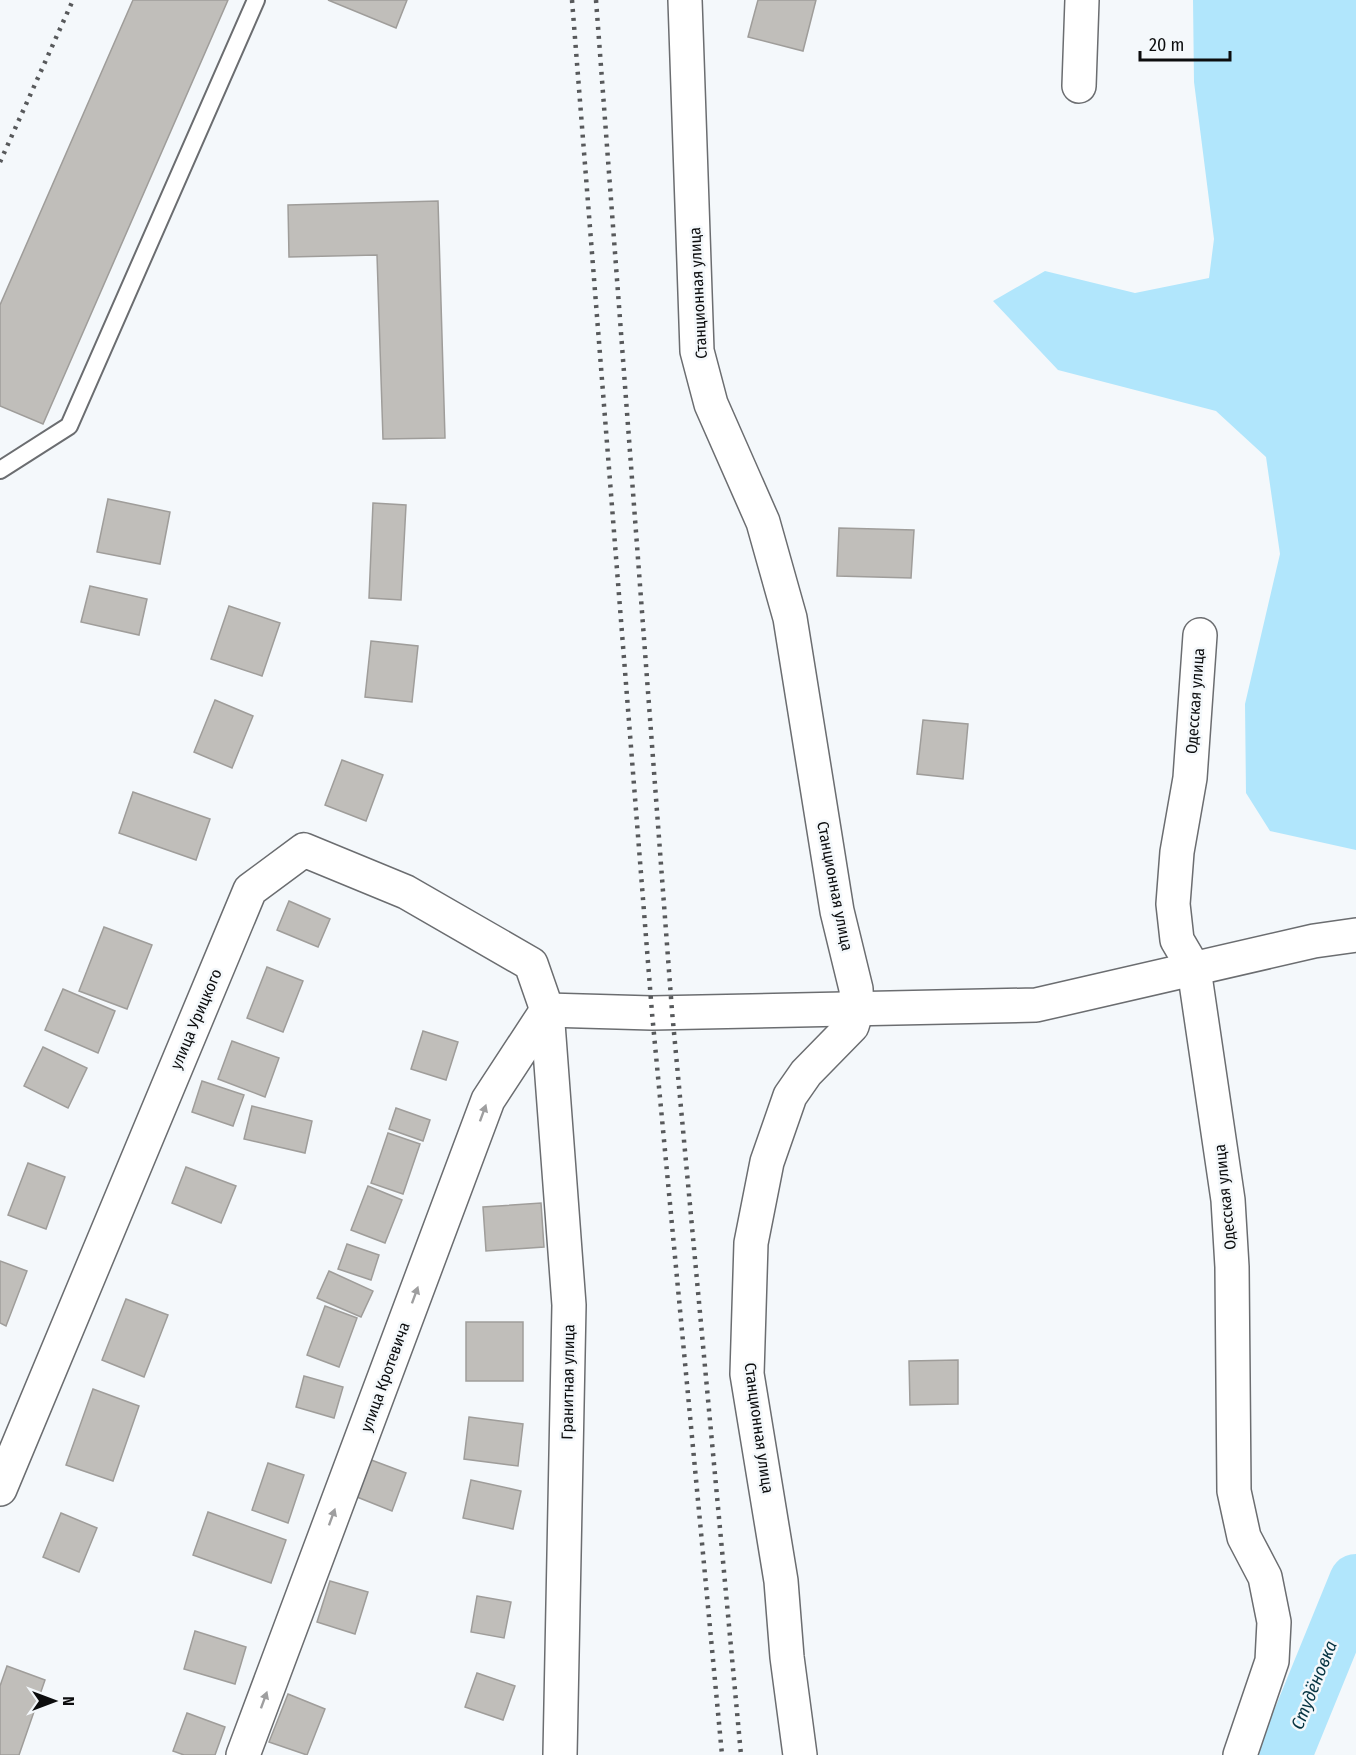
<svg xmlns="http://www.w3.org/2000/svg" width="1356" height="1755" font-family="'Fira Sans Condensed',sans-serif">
  <rect width="100%" height="100%" fill="#f4f8fb"/>
  <polygon fill="#b1e6fc" points="1193,0 1356,0 1356,850 1270,831 1246,793 1245,704 1280,554 1266,457 1216,411 1058,370 993,301 1045,271 1135,293 1209,278 1214,239 1194,82"/>
  <g fill="none" stroke-linecap="round" stroke-linejoin="round">
    <polyline stroke="#b1e6fc" stroke-width="54" points="1285,1755 1356,1581"/>
  </g>
  <g fill="#c0beba" stroke="#9f9d9a" stroke-width="1.5">
    <polygon points="133,0 228,0 43,424 0,406 0,305"/>
    <polygon points="328,0 407,0 396,28"/>
    <polygon points="758,0 816,0 803,51 748,37"/>
    <polygon points="438,201 445,438 383,439 377,255 289,257 288,205"/>
    <polygon points="108,499 170,512 160,564 97,552"/>
    <polygon points="373,503 406,505 401,600 369,598"/>
    <polygon points="839,528 914,530 911,578 837,576"/>
    <polygon points="90,586 147,599 139,635 81,622"/>
    <polygon points="229,606 280,623 262,676 211,659"/>
    <polygon points="371,641 418,646 412,702 365,697"/>
    <polygon points="215,700 253,716 232,768 194,752"/>
    <polygon points="923,720 968,724 963,779 917,774"/>
    <polygon points="342,760 383,775 366,821 325,805"/>
    <polygon points="133,792 210,819 196,860 119,833"/>
    <polygon points="289,901 330,919 318,947 277,930"/>
    <polygon points="104,927 152,945 127,1009 79,991"/>
    <polygon points="267,967 303,981 283,1032 247,1018"/>
    <polygon points="63,989 115,1011 98,1053 45,1030"/>
    <polygon points="423,1031 458,1042 446,1080 411,1069"/>
    <polygon points="232,1041 279,1058 265,1097 218,1079"/>
    <polygon points="43,1047 87,1068 68,1108 24,1086"/>
    <polygon points="202,1081 244,1095 233,1126 192,1112"/>
    <polygon points="252,1106 312,1121 305,1153 244,1139"/>
    <polygon points="396,1108 430,1120 423,1141 389,1129"/>
    <polygon points="388,1133 420,1144 403,1194 371,1183"/>
    <polygon points="28,1163 65,1177 46,1229 8,1215"/>
    <polygon points="186,1167 236,1186 221,1223 172,1203"/>
    <polygon points="368,1186 402,1200 385,1243 351,1230"/>
    <polygon points="541,1203 544,1247 486,1251 483,1207"/>
    <polygon points="347,1244 379,1255 371,1280 338,1269"/>
    <polygon points="0,1261 27,1271 6,1326 0,1323"/>
    <polygon points="329,1271 373,1291 361,1317 317,1298"/>
    <polygon points="126,1299 168,1315 144,1377 102,1360"/>
    <polygon points="325,1306 357,1318 339,1367 307,1355"/>
    <rect x="466" y="1322" width="57" height="59"/>
    <polygon points="958,1360 958,1404 910,1405 909,1361"/>
    <polygon points="304,1376 343,1387 334,1418 296,1407"/>
    <polygon points="93,1389 139,1406 113,1481 66,1465"/>
    <polygon points="469,1417 523,1424 518,1466 464,1459"/>
    <polygon points="366,1458 406,1473 392,1511 352,1495"/>
    <polygon points="268,1463 304,1475 288,1523 252,1510"/>
    <polygon points="471,1480 521,1491 513,1529 463,1518"/>
    <polygon points="208,1512 286,1540 271,1583 193,1555"/>
    <polygon points="61,1513 97,1528 79,1572 43,1557"/>
    <polygon points="330,1581 368,1592 355,1634 317,1622"/>
    <polygon points="477,1596 511,1602 504,1638 471,1632"/>
    <polygon points="195,1631 246,1647 235,1684 184,1669"/>
    <polygon points="7,1666 45,1680 19,1755 0,1755 0,1686"/>
    <polygon points="477,1673 515,1686 503,1720 465,1707"/>
    <polygon points="288,1694 325,1709 307,1755 269,1742"/>
    <polygon points="187,1713 225,1727 215,1755 184,1755 173,1751"/>
  </g>
  <g fill="none" stroke-linecap="round" stroke-linejoin="round">
    <defs>
      <polyline id="lane" points="0,470 69,426 256,0"/>
      <g id="street">
        <polyline points="685,0 697,351 711,404 763,522 790,618 837,911 856,989 857,1010 852,1026 806,1073 790,1096 767,1162 751,1243 747,1374 781,1581 787,1657 800,1755"/>
        <polyline points="1079,86 1082,0"/>
        <polyline points="1200,635 1190,778 1177,852 1173,904 1177,940 1194,969 1228,1200 1232,1267 1234,1491 1244,1537 1265,1577 1274,1622 1272,1661 1240,1755"/>
        <polyline points="547,1010 652,1013 1036,1005 1314,941 1356,935"/>
        <polyline points="0,1489 250,890 304,850 406,892 531,964 547,1010 569,1305 560,1755"/>
        <polyline points="243,1755 488,1100 547,1010"/>
      </g>
    </defs>
    <use href="#lane" stroke="#6b6d70" stroke-width="20"/>
    <use href="#street" stroke="#6b6d70" stroke-width="36"/>
    <use href="#lane" stroke="#fff" stroke-width="16"/>
    <use href="#street" stroke="#fff" stroke-width="33"/>
    <g stroke="#57595b" stroke-width="4.5" stroke-dasharray="3 6" stroke-linecap="butt">
      <polyline points="572,0 652,1013 722,1755"/>
      <polyline points="596,0 672,1011 741,1755"/>
      <polyline points="0,162 73,0"/>
    </g>
  </g>
  <defs><path id="oneway-solid" d="M-6-.8H1V-3.2L6.5 0L1 3.2V.8H-6Z" transform="scale(1.5)"/></defs>
  <g fill="#9e9e9f">
    <use href="#oneway-solid" transform="translate(483 1113) rotate(-70)"/>
    <use href="#oneway-solid" transform="translate(415 1295) rotate(-70)"/>
    <use href="#oneway-solid" transform="translate(332 1517) rotate(-70)"/>
    <use href="#oneway-solid" transform="translate(264 1700) rotate(-70)"/>
  </g>
  <g text-anchor="middle" dominant-baseline="central" stroke-width="5" stroke-linejoin="round" paint-order="stroke">
    <g font-size="16" fill="#0c0d0e" stroke="#f4f8fb">
      <text transform="translate(698 293) rotate(-93)">Станционная улица</text>
      <text transform="translate(1195 701) rotate(-86)">Одесская улица</text>
      <text transform="translate(835 886) rotate(79)">Станционная улица</text>
      <text transform="translate(196 1019) rotate(-67)">улица Урицкого</text>
      <text transform="translate(1225 1197) rotate(-96)">Одесская улица</text>
      <text transform="translate(385 1377) rotate(-70)">улица Кротевича</text>
      <text transform="translate(568 1382) rotate(-89)">Гранитная улица</text>
      <text transform="translate(759 1428) rotate(82)">Станционная улица</text>
    </g>
    <g font-size="18" font-style="italic" fill="#053341" stroke="#f4f8fb">
      <text transform="translate(1314 1685) rotate(-68)">Студёновка</text>
    </g>
  </g>
  <g transform="translate(54 1701) rotate(90)" stroke="#f4f8fb" stroke-width="4.5" paint-order="stroke">
  <path d="M0-4.5L10 22L0 15L-10 22Z" fill="#0c0d0e"/>
  <text y="-9" font-size="16" font-weight="bold" text-anchor="middle" fill="#0c0d0e">N</text>
  </g>
  <path d="M1140 51v9h90v-9" fill="none" stroke="#0c0d0e" stroke-width="3"/>
  <text x="1149" y="51" font-size="18" fill="#0c0d0e" stroke="#f4f8fb" stroke-width="4.5" paint-order="stroke">20 m</text>
</svg>
